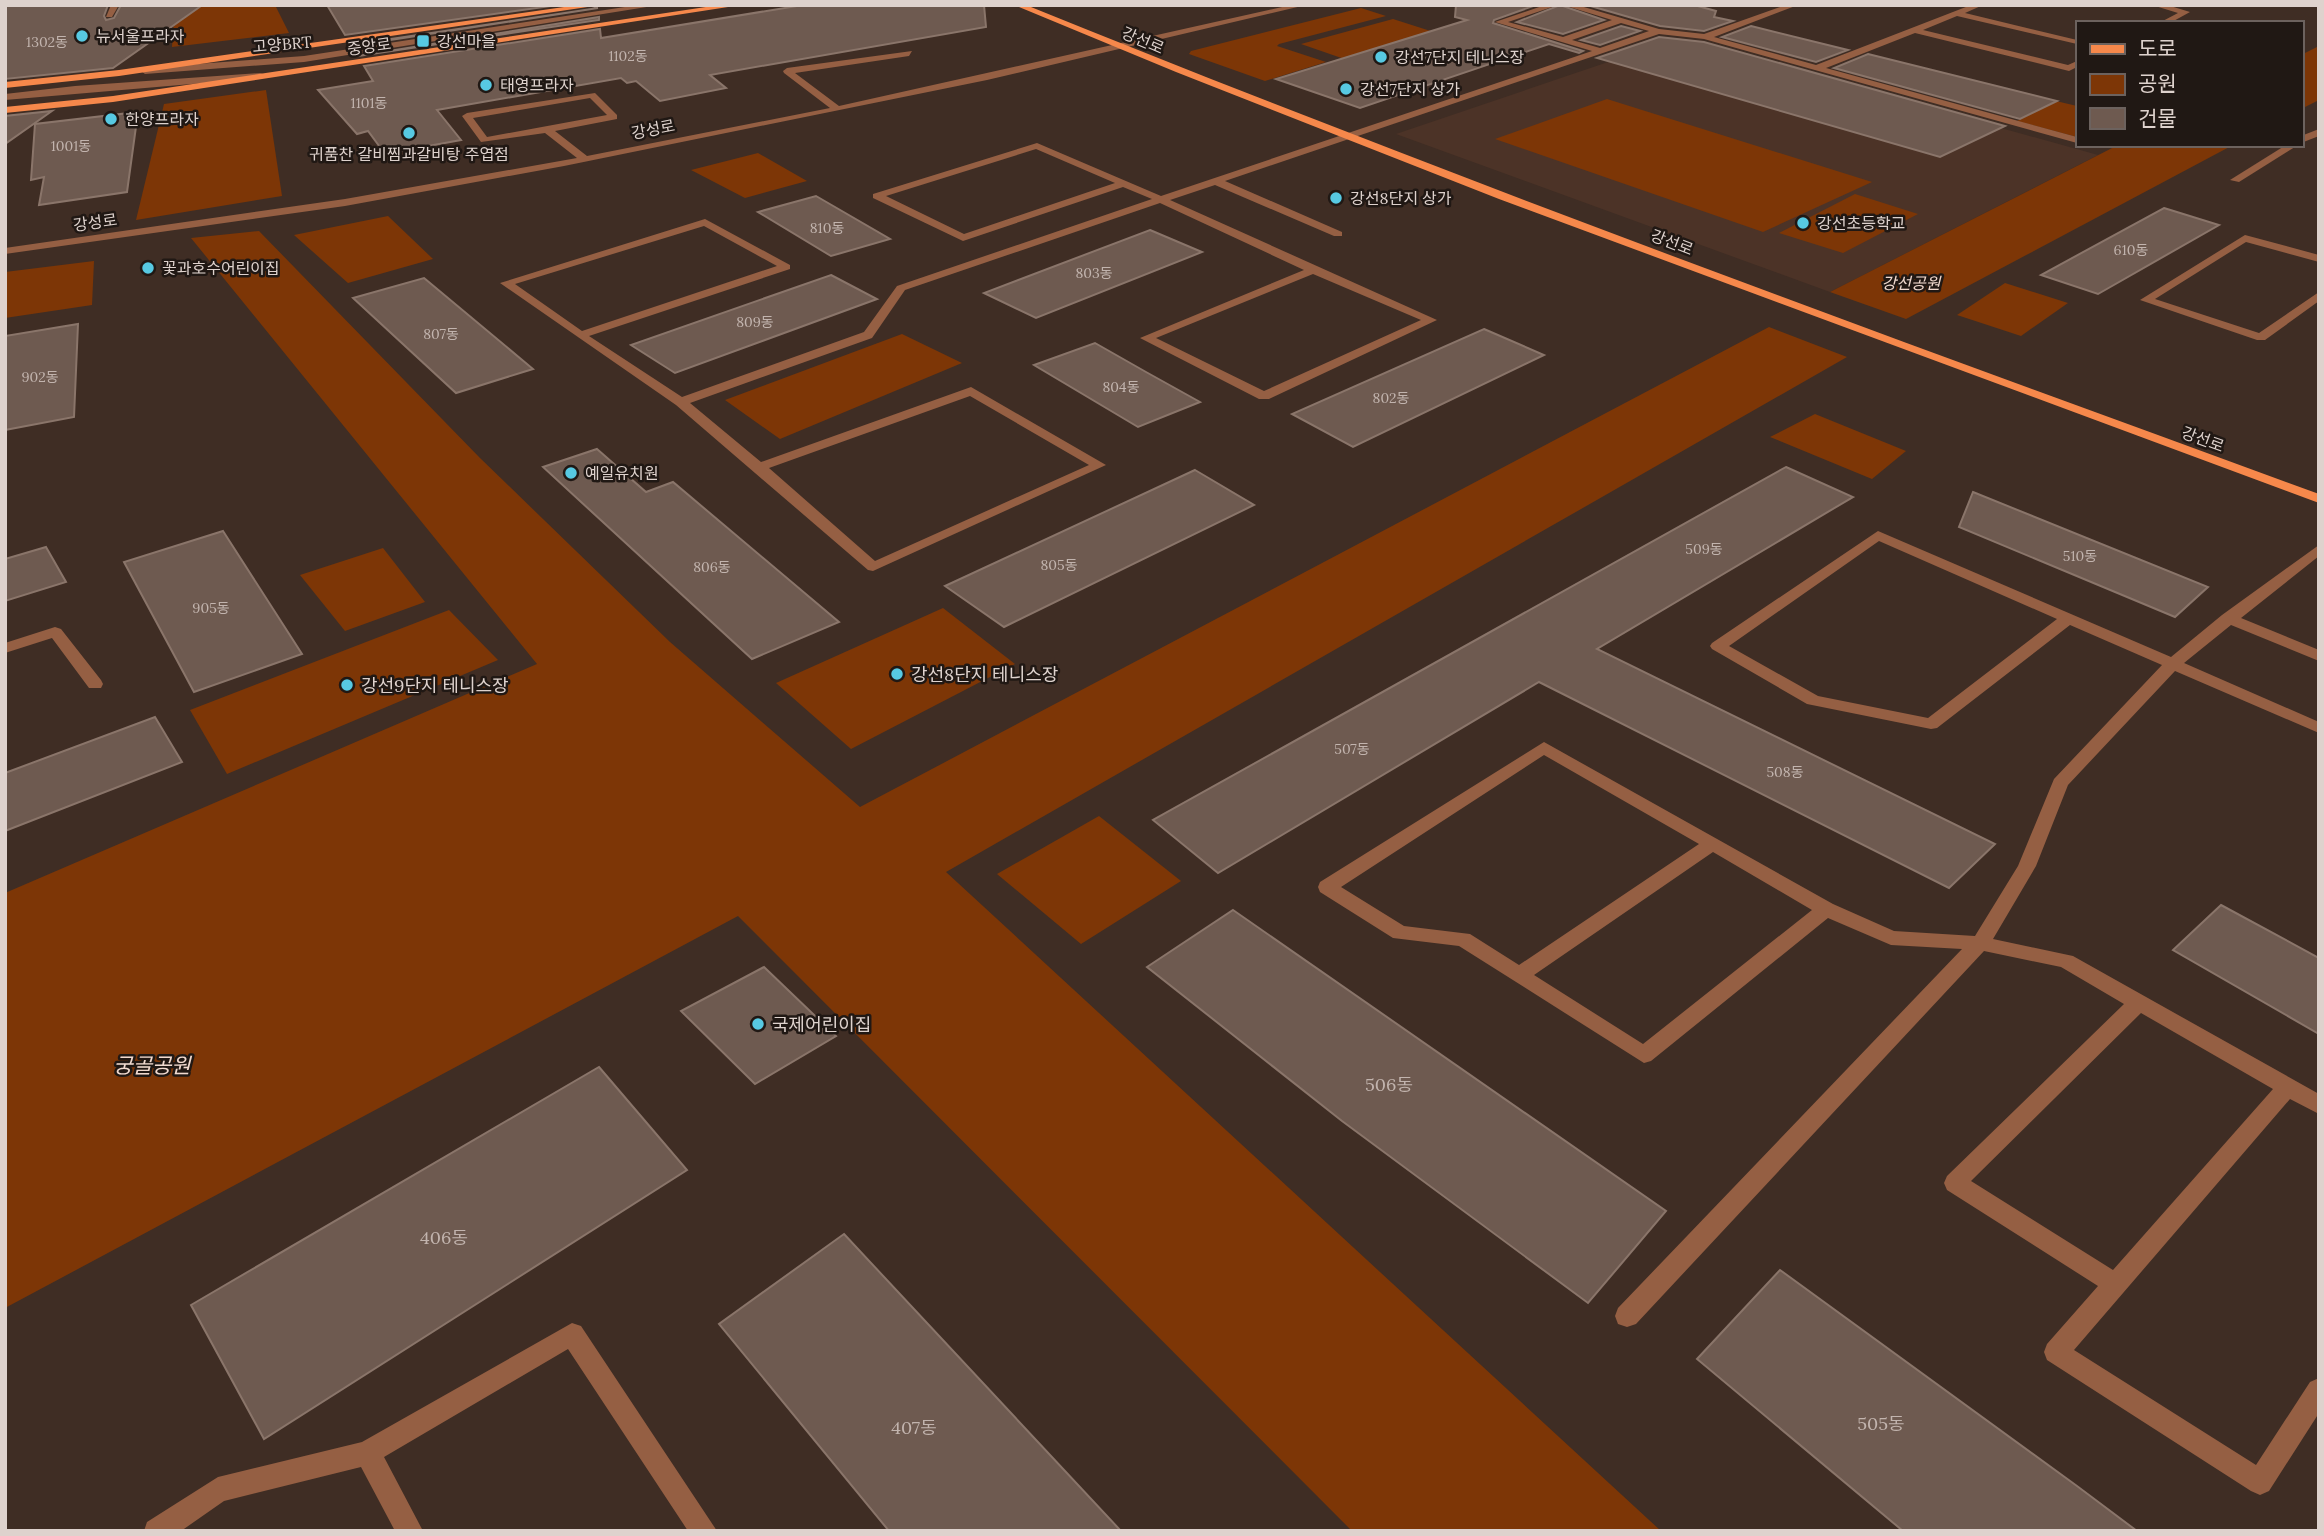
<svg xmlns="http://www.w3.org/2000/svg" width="2324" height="1536" font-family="Lora,'Noto Sans KR',serif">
  <rect width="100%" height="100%" fill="#3f2d24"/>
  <polygon fill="#4c3327" points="1679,38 2098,155 1830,292 1396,134"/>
  <g fill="#7d3606">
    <polygon points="175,5 275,5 289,33 172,47"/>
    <polygon points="1361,8 1386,16 1279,44 1277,46 1326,62 1265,81 1189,54 1191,51"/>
    <polygon points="1393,19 1468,43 1379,71 1301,44"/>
    <polygon points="2319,46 2319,100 2301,109 2301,55"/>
    <polygon points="266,90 282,196 136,220 164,104"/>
    <polygon points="1607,99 1872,182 1763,232 1495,139"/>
    <polygon points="2056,101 2077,106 2077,137 2017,121"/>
    <polygon points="2118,145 2233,145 1906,319 1830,292"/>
    <polygon points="758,153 807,181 745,198 691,170"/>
    <polygon points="1855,194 1918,214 1843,253 1779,233"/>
    <polygon points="388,216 433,259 348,283 294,235"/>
    <polygon points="259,231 480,458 670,642 860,807 1769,327 1847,357 946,872 1661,1531 1352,1531 738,916 5,1308 5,893 537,664 191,238"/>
    <polygon points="94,261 92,305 5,318 5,272"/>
    <polygon points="2005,283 2068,303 2021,336 1957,315"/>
    <polygon points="902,334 962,363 780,439 725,400"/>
    <polygon points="1815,414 1906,451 1872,479 1770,437"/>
    <polygon points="383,548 425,602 345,631 300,575"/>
    <polygon points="943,608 1015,664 851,749 776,683"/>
    <polygon points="449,610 498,660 227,774 190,710"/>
    <polygon points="1099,816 1181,881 1081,944 997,874"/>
  </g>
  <g fill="#6e5a50" stroke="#8a756a" stroke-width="2">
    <polygon points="5,5 108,5 104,16 106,20 114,18 121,5 201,6 113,68 5,79"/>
    <polygon points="327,5 558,5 345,35"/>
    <polygon points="803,5 984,5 986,27 710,75 726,88 660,101 636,81 627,83 621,78 437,110 461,140 385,154 368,131 357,134 318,90 373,81 364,66 600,29 601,38"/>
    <polygon points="1456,5 1536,5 1494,20 1493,23 1583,51 1579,53 1549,44 1360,108 1276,79 1467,20 1455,17"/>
    <polygon points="1560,5 1604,20 1563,34 1517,22"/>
    <polygon points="1587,5 1694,5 1716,11 1714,17 1733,21 1704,31 1660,26"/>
    <polygon points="598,8 352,46 351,45"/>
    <polygon points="599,17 599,20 358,56"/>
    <polygon points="1621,26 1640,31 1600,45 1581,40"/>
    <polygon points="1751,26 1848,50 1816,62 1722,37"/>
    <polygon points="1659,37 1704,42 2005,126 1940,157 1597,58"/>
    <polygon points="1868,54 2057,101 2020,119 1834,68"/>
    <polygon points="52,111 5,144 5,116"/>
    <polygon points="138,112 127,192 39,205 44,177 31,180 35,124"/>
    <polygon points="816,196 890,239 831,256 758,212"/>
    <polygon points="2164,208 2219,225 2098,294 2041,275"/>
    <polygon points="1150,230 1202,252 1036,318 984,293"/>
    <polygon points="831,275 877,299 675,373 631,345"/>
    <polygon points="424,278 533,369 456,393 353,298"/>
    <polygon points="78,324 74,417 5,430 5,336"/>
    <polygon points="1484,329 1544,355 1353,447 1292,414"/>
    <polygon points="1095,343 1146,372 1200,402 1138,427 1034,365"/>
    <polygon points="597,449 646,492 673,482 839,622 752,659 543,467"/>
    <polygon points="1786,467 1853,497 1597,649 1995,844 1949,888 1539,682 1218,873 1153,820"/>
    <polygon points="1195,470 1254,505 1004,627 945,586"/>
    <polygon points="1973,492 2208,587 2175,617 1959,527"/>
    <polygon points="223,531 302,654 194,692 124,562"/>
    <polygon points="46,547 66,582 5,601 5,559"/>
    <polygon points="155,717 182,762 5,831 5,773"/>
    <polygon points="2221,905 2319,958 2319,1034 2173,950"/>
    <polygon points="1233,910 1666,1211 1588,1303 1342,1121 1147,967"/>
    <polygon points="764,967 836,1036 755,1084 681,1011"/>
    <polygon points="599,1067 687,1170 264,1439 191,1305"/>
    <polygon points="844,1234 1121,1531 889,1531 719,1324"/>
    <polygon points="1780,1270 2077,1486 2137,1531 1903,1531 1697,1359"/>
  </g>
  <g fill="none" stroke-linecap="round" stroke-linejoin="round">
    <g fill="#955f43" fill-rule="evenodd">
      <polygon points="111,5 119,5 112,17 106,17"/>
      <polygon points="638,5 659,5 304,62 145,74 141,71 145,68 304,56"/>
      <path d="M 1291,5 L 1306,5 L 987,80 L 564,166 L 345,206 L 5,254 L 5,248 L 345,199 L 577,158 L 545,133 L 481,142 L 462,116 L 467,113 L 595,93 L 617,115 L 617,119 L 555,131 L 587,156 L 830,108 L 784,73 L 783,71 L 787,68 L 912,51 L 909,56 L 795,73 L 839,106 ZM 590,98 L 607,115 L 487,137 L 473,118 Z"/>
      <path d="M 1545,5 L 1558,5 L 1508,22 L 1563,37 L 1612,20 L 1563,5 L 1577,5 L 1659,29 L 1704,34 L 1786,5 L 1798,5 L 1714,37 L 1816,65 L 1971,5 L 1983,5 L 1965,13 L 2077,40 L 2077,44 L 1957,16 L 1923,30 L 2068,65 L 2077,61 L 2077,67 L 2069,71 L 1915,33 L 1826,68 L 2077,137 L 2077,143 L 1704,39 L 1659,34 L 1225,181 L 1342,232 L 1342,236 L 1334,236 L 1215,185 L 1170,200 L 1437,320 L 1269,399 L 1259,399 L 1140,338 L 1304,270 L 1160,203 L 905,290 L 872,338 L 690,403 L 761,462 L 971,387 L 1106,465 L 873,571 L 868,570 L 676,405 L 500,283 L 705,219 L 790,265 L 790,269 L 589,336 L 682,397 L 864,332 L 897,286 L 1152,199 L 1123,187 L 963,241 L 873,198 L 873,194 L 1037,143 L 1161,196 L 1592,51 L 1495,22 ZM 1621,23 L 1649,31 L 1600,48 L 1572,40 ZM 1036,149 L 1115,183 L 964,234 L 886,196 ZM 704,226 L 777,266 L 582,331 L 515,284 ZM 1313,274 L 1421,320 L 1264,391 L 1156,338 ZM 970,396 L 1089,465 L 875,561 L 769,468 Z"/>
      <polygon points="2152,5 2167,5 2190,12 2170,23 2159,23 2178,13"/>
      <polygon points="260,73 263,74 263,78 5,100 5,94 75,86"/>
      <polygon points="2319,129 2319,136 2301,143 2301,136"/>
      <polygon points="2286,145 2298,145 2239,182 2230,180"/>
      <polygon points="2245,235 2319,255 2319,262 2246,242 2155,299 2259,333 2319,292 2319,301 2265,340 2257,340 2140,300"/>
      <path d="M 1878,531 L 2171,657 L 2222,615 L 2319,545 L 2319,556 L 2241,618 L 2319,650 L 2319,661 L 2231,625 L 2184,663 L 2319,722 L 2319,733 L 2175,671 L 2068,785 L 2036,866 L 1993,939 L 2073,956 L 2319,1094 L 2319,1114 L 2290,1099 L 2074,1350 L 2256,1465 L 2310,1382 L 2319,1378 L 2319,1413 L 2269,1491 L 2260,1495 L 2251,1491 L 2047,1360 L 2044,1352 L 2047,1344 L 2098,1286 L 1947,1190 L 1944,1183 L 1947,1176 L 2124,1004 L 2061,967 L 1984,951 L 1636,1324 L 1627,1327 L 1618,1324 L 1615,1316 L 1618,1308 L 1962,949 L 1891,945 L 1828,918 L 1651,1061 L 1644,1063 L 1459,946 L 1393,938 L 1320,892 L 1318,887 L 1320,882 L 1544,742 L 1833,904 L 1894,931 L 1975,936 L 2018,866 L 2054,779 L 2162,665 L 2070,625 L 1937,728 L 1931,729 L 1807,704 L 1712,649 L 1710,646 L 1712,643 ZM 1879,541 L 2057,619 L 1928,718 L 1818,696 L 1729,646 ZM 1544,755 L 1699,844 L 1519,965 L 1470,934 L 1404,926 L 1341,887 ZM 1713,852 L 1812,910 L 1643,1044 L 1534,975 ZM 2141,1013 L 2273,1089 L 2113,1270 L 1971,1181 Z"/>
      <polygon points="55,627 61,629 101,680 103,684 101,688 89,688 52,638 5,653 5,643"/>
      <polygon points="572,1323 581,1326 717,1531 688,1531 568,1349 384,1457 423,1531 395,1531 361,1467 224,1501 181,1531 144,1531 147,1522 218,1477 362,1442"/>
    </g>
    <g fill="#f6884b" fill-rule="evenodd">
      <polygon points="578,5 601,5 119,76 5,88 5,82 119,70"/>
      <polygon points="719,5 741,5 113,102 5,113 5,107 113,96"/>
      <path d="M 1014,5 L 1026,5 C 1453,178 1886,336 2319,494 L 2319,503 L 1499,199 L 1176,72 Z"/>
    </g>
  </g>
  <g fill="#57c9e2" stroke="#201814" stroke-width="2.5">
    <circle cx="82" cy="36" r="7"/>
    <rect x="416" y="34" width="14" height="14" rx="3.5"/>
    <circle cx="1381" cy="57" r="7"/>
    <circle cx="486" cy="85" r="7"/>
    <circle cx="1346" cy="89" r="7"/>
    <circle cx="111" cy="119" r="7"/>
    <circle cx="409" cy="133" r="7"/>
    <circle cx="1336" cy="198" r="7"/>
    <circle cx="1803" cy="223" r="7"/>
    <circle cx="148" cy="268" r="7"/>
    <circle cx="571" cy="473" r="7"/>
    <circle cx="897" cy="674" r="7"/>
    <circle cx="347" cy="685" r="7"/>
    <circle cx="758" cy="1024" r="7"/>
  </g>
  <g text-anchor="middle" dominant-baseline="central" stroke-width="5" stroke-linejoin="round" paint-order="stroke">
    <g font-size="14" fill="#c2b4ae">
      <text x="47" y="42">1302동</text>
      <text x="628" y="56">1102동</text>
      <text x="369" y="103">1101동</text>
      <text x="71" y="146">1001동</text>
      <text x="827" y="228">810동</text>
      <text x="2131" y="250">610동</text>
      <text x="1094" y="273">803동</text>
      <text x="755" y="322">809동</text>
      <text x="441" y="334">807동</text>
      <text x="40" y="377">902동</text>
      <text x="1121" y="387">804동</text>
      <text x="1391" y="398">802동</text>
      <text x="1704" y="549">509동</text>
      <text x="2080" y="556">510동</text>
      <text x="1059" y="565">805동</text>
      <text x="712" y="567">806동</text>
      <text x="211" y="608">905동</text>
      <text x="1352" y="749">507동</text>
      <text x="1785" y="772">508동</text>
    </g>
    <g font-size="16" fill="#ded2cd" stroke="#201814" text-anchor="start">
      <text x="96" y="36">뉴서울프라자</text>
      <text x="437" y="41">강선마을</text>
      <text x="1395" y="57">강선7단지 테니스장</text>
      <text x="500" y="85">태영프라자</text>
      <text x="1360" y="89">강선7단지 상가</text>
      <text x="125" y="119">한양프라자</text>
      <text x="409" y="154" text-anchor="middle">귀품찬 갈비찜과갈비탕 주엽점</text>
      <text x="1350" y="198">강선8단지 상가</text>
      <text x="1817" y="223">강선초등학교</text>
      <text x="162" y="268">꽃과호수어린이집</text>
      <text x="585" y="473">예일유치원</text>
    </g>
    <g font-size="16" fill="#ded2cd" stroke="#201814">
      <text transform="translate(1143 40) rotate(23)">강선로</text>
      <text transform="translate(282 44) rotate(-5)">고양BRT</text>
      <text transform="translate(369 46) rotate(-8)">중앙로</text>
      <text transform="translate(653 129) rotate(-11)">강성로</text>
      <text transform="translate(95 222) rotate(-8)">강성로</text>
      <text transform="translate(1672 242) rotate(21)">강선로</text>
      <text transform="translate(2203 439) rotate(20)">강선로</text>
    </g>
    <g font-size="16" font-style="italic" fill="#f1dacf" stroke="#201814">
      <text x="1911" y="283">강선공원</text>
    </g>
    <g font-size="18" fill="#ded2cd" stroke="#201814" text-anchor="start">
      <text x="911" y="674">강선8단지 테니스장</text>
      <text x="361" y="685">강선9단지 테니스장</text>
      <text x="772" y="1024">국제어린이집</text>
    </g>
    <g font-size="18" fill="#c2b4ae">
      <text x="1389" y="1084">506동</text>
      <text x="444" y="1237">406동</text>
      <text x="1881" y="1423">505동</text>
      <text x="914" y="1427">407동</text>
    </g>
    <g font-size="21" font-style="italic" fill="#f1dacf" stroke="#201814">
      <text x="152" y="1065">궁골공원</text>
    </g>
  </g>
  <rect width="2324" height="1536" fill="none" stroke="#ded2cd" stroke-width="14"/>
  <rect x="2076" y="21" width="228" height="126" fill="#201814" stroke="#6c625e" stroke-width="2"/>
  <rect x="2090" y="44" width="35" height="10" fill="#f6884b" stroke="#6c625e" stroke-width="2"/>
  <text x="2138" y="56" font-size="21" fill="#ded2cd">도로</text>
  <rect x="2090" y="74" width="35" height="21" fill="#7d3606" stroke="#6c625e" stroke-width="2"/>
  <text x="2138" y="91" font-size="21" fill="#ded2cd">공원</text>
  <rect x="2090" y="108" width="35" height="21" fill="#6e5a50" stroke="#6c625e" stroke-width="2"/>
  <text x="2138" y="126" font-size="21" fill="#ded2cd">건물</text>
</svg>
